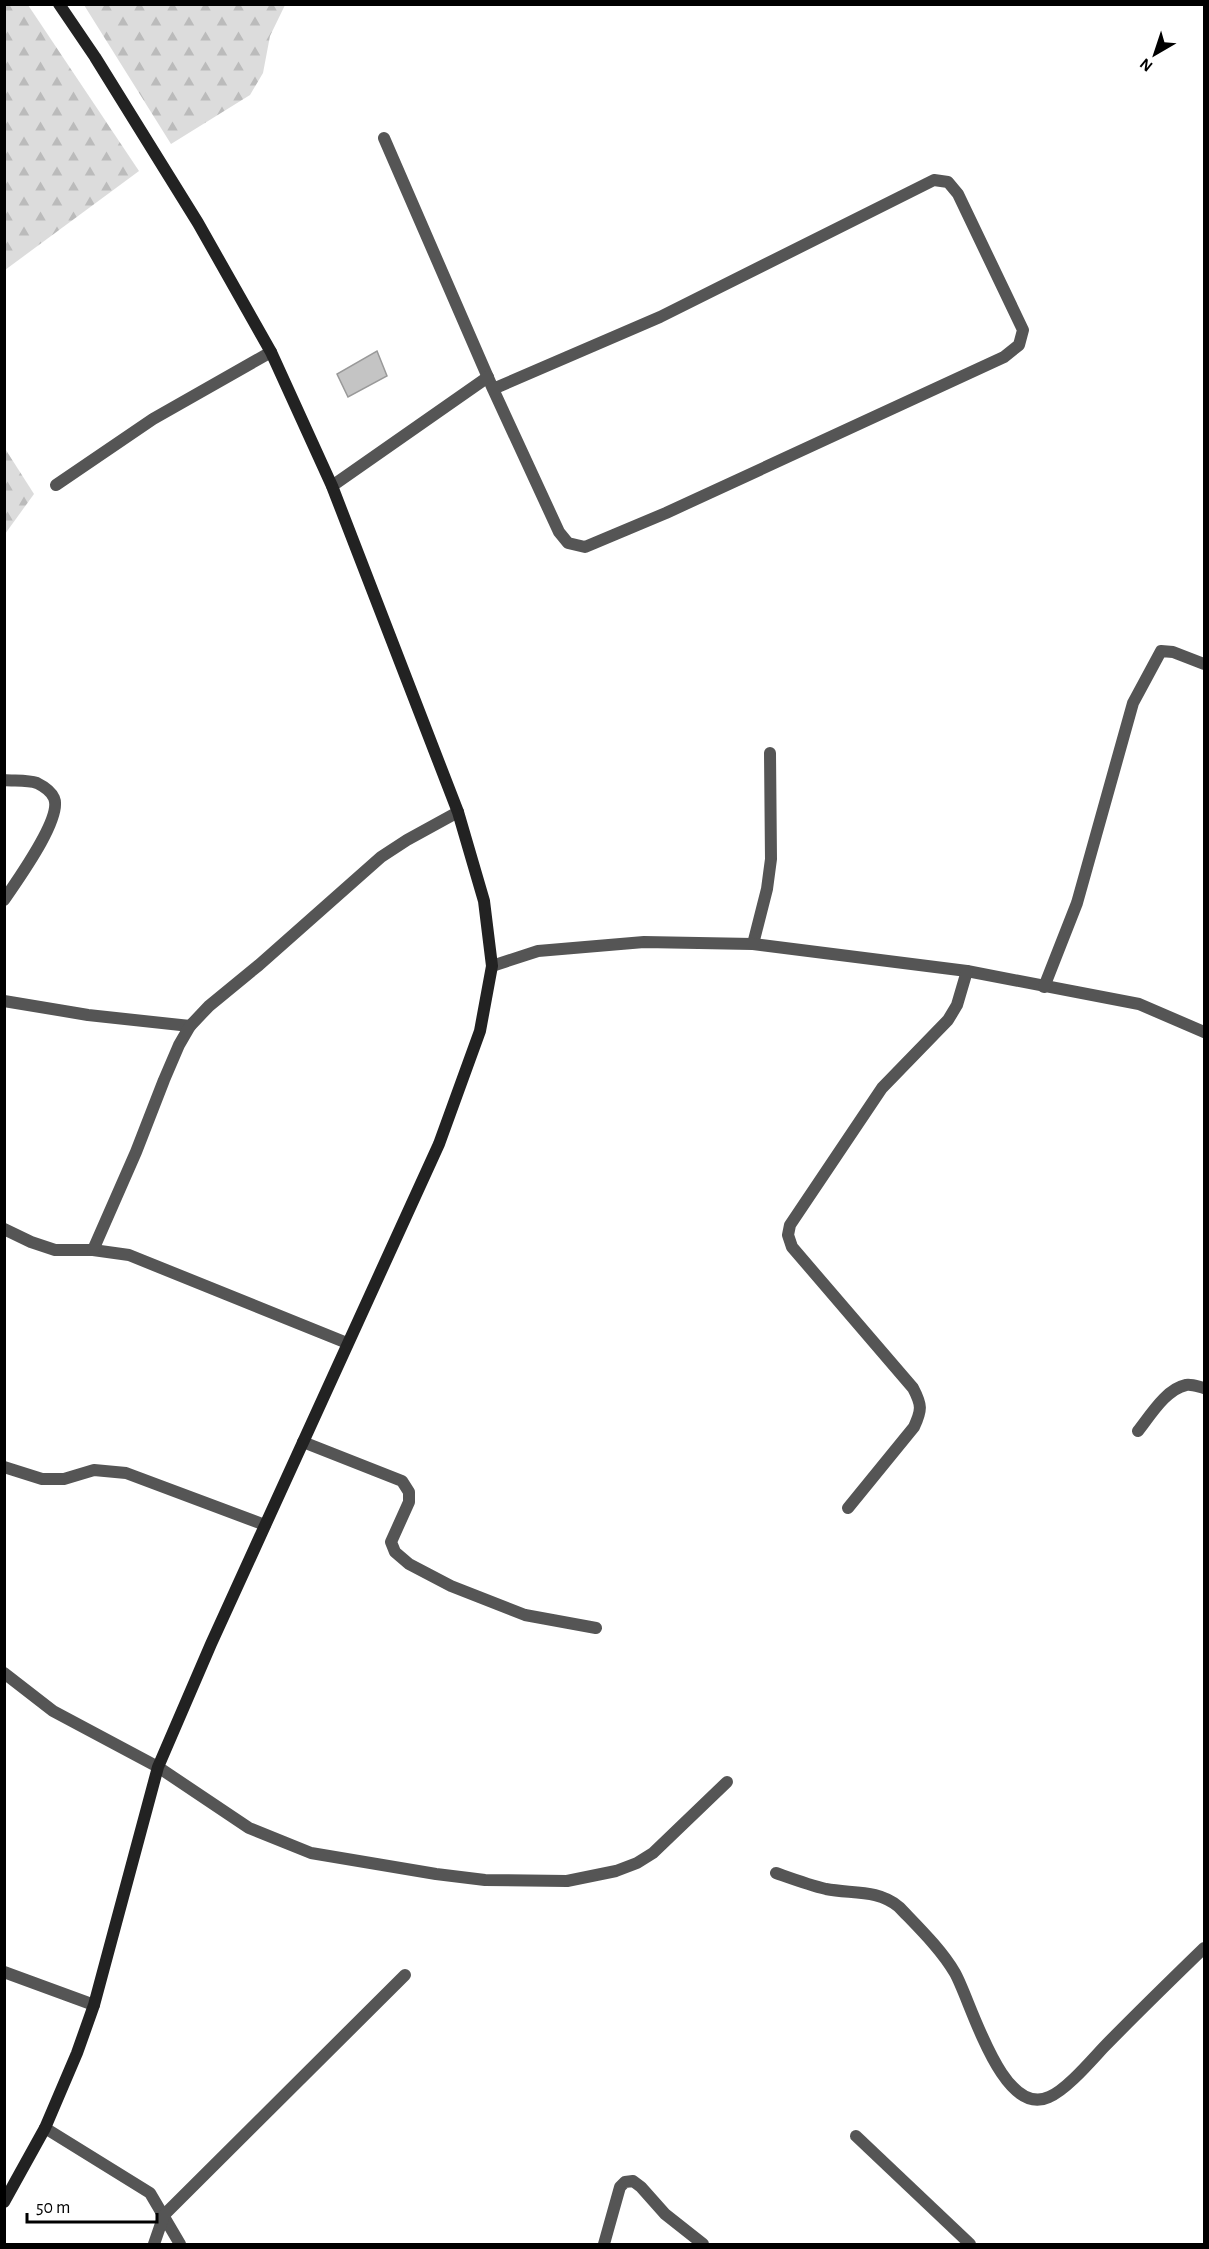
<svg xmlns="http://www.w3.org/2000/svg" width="1209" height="2249" font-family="'Alegreya Sans',sans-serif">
  <defs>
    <pattern id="forest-firs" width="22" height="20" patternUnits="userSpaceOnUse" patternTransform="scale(1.5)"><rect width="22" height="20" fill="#dcdcdc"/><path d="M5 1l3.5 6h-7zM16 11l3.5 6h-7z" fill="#bbb"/></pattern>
  </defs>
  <rect width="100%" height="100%" fill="#fff"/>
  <g fill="url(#forest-firs)">
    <polygon points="5,4 28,5 139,171 5,270"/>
    <polygon points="84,5 285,5 270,36 263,73 250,95 171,144"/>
    <polygon points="4,447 34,494 5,534 4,534"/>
  </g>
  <polygon fill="#c4c4c4" stroke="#999" stroke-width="1.5" points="377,351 387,376 348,397 337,374"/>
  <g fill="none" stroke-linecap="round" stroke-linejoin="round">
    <g stroke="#555" stroke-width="12">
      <polyline points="384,138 493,389 559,532 568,543 585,547 666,513 1004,357 1019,345 1023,330 958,194 948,182 934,180 660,317 493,389"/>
      <polyline points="56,485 153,419 271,352"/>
      <polyline points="332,486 488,377"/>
      <path d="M 4,780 C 14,781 28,780 37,783 C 43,786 51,791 54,798 C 63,818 16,882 4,900"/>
      <polyline points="753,944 767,889 771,859 770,753"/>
      <polyline points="492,966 538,951 644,942 753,944 967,971 1139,1004 1204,1032"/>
      <polyline points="1044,987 1077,903 1133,703 1161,651 1173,652 1204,664"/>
      <polyline points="4,1001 88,1015 190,1026"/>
      <polyline points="4,1229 31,1242 55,1250 93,1250 129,1255 347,1343"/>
      <polyline points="93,1250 136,1152 164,1080 179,1045 190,1026 209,1006 259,965 381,857 407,840 458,812"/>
      <path d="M 1138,1431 C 1150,1416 1166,1389 1186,1385 C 1192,1384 1199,1387 1204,1388"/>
      <polyline points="303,1442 402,1481 409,1492 409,1502 391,1542 395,1552 409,1564 451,1586 525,1615 596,1628"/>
      <polyline points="4,1467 42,1479 64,1479 94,1470 126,1473 265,1525"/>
      <path d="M 848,1508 L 914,1427 C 922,1410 922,1405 913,1388 L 792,1247 L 788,1235 L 790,1225 L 882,1088 L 948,1020 L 957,1005 L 967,971"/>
      <polyline points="4,1673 53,1711 158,1767 249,1828 311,1853 436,1874 485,1880 567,1881 616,1871 637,1863 653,1853 727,1782"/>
      <path d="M 776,1873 C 793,1879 809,1885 826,1889 C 851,1894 878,1889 899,1907 C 918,1927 941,1949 955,1973 C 971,2001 1002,2119 1049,2097 C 1066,2090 1090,2062 1103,2048 C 1136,2014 1170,1981 1204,1948"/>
      <polyline points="4,1972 94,2005"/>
      <polyline points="45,2128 150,2193 180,2244"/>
      <polyline points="856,2136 970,2244"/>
      <polyline points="154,2244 164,2215 405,1975"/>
      <polyline points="604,2244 620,2187 625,2182 633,2181 641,2187 665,2214 703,2244"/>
    </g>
    <polyline stroke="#222" stroke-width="12" points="4,2202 45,2128 77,2053 94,2005 158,1767 211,1644 439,1144 480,1031 492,966 484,901 458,812 332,486 271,352 198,223 95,57 59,4"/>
  </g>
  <rect width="1209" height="2249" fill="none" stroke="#000000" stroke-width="12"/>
  <g transform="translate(1155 54) rotate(219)" stroke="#ffffff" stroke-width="4.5" paint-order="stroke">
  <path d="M0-4.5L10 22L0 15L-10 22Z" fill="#000000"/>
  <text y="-9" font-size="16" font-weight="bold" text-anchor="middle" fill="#000000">N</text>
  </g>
  <path d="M27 2213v9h130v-9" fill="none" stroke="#000000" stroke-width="3"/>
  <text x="36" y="2213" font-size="18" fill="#000000" stroke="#ffffff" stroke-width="4.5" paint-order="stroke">50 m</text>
</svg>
